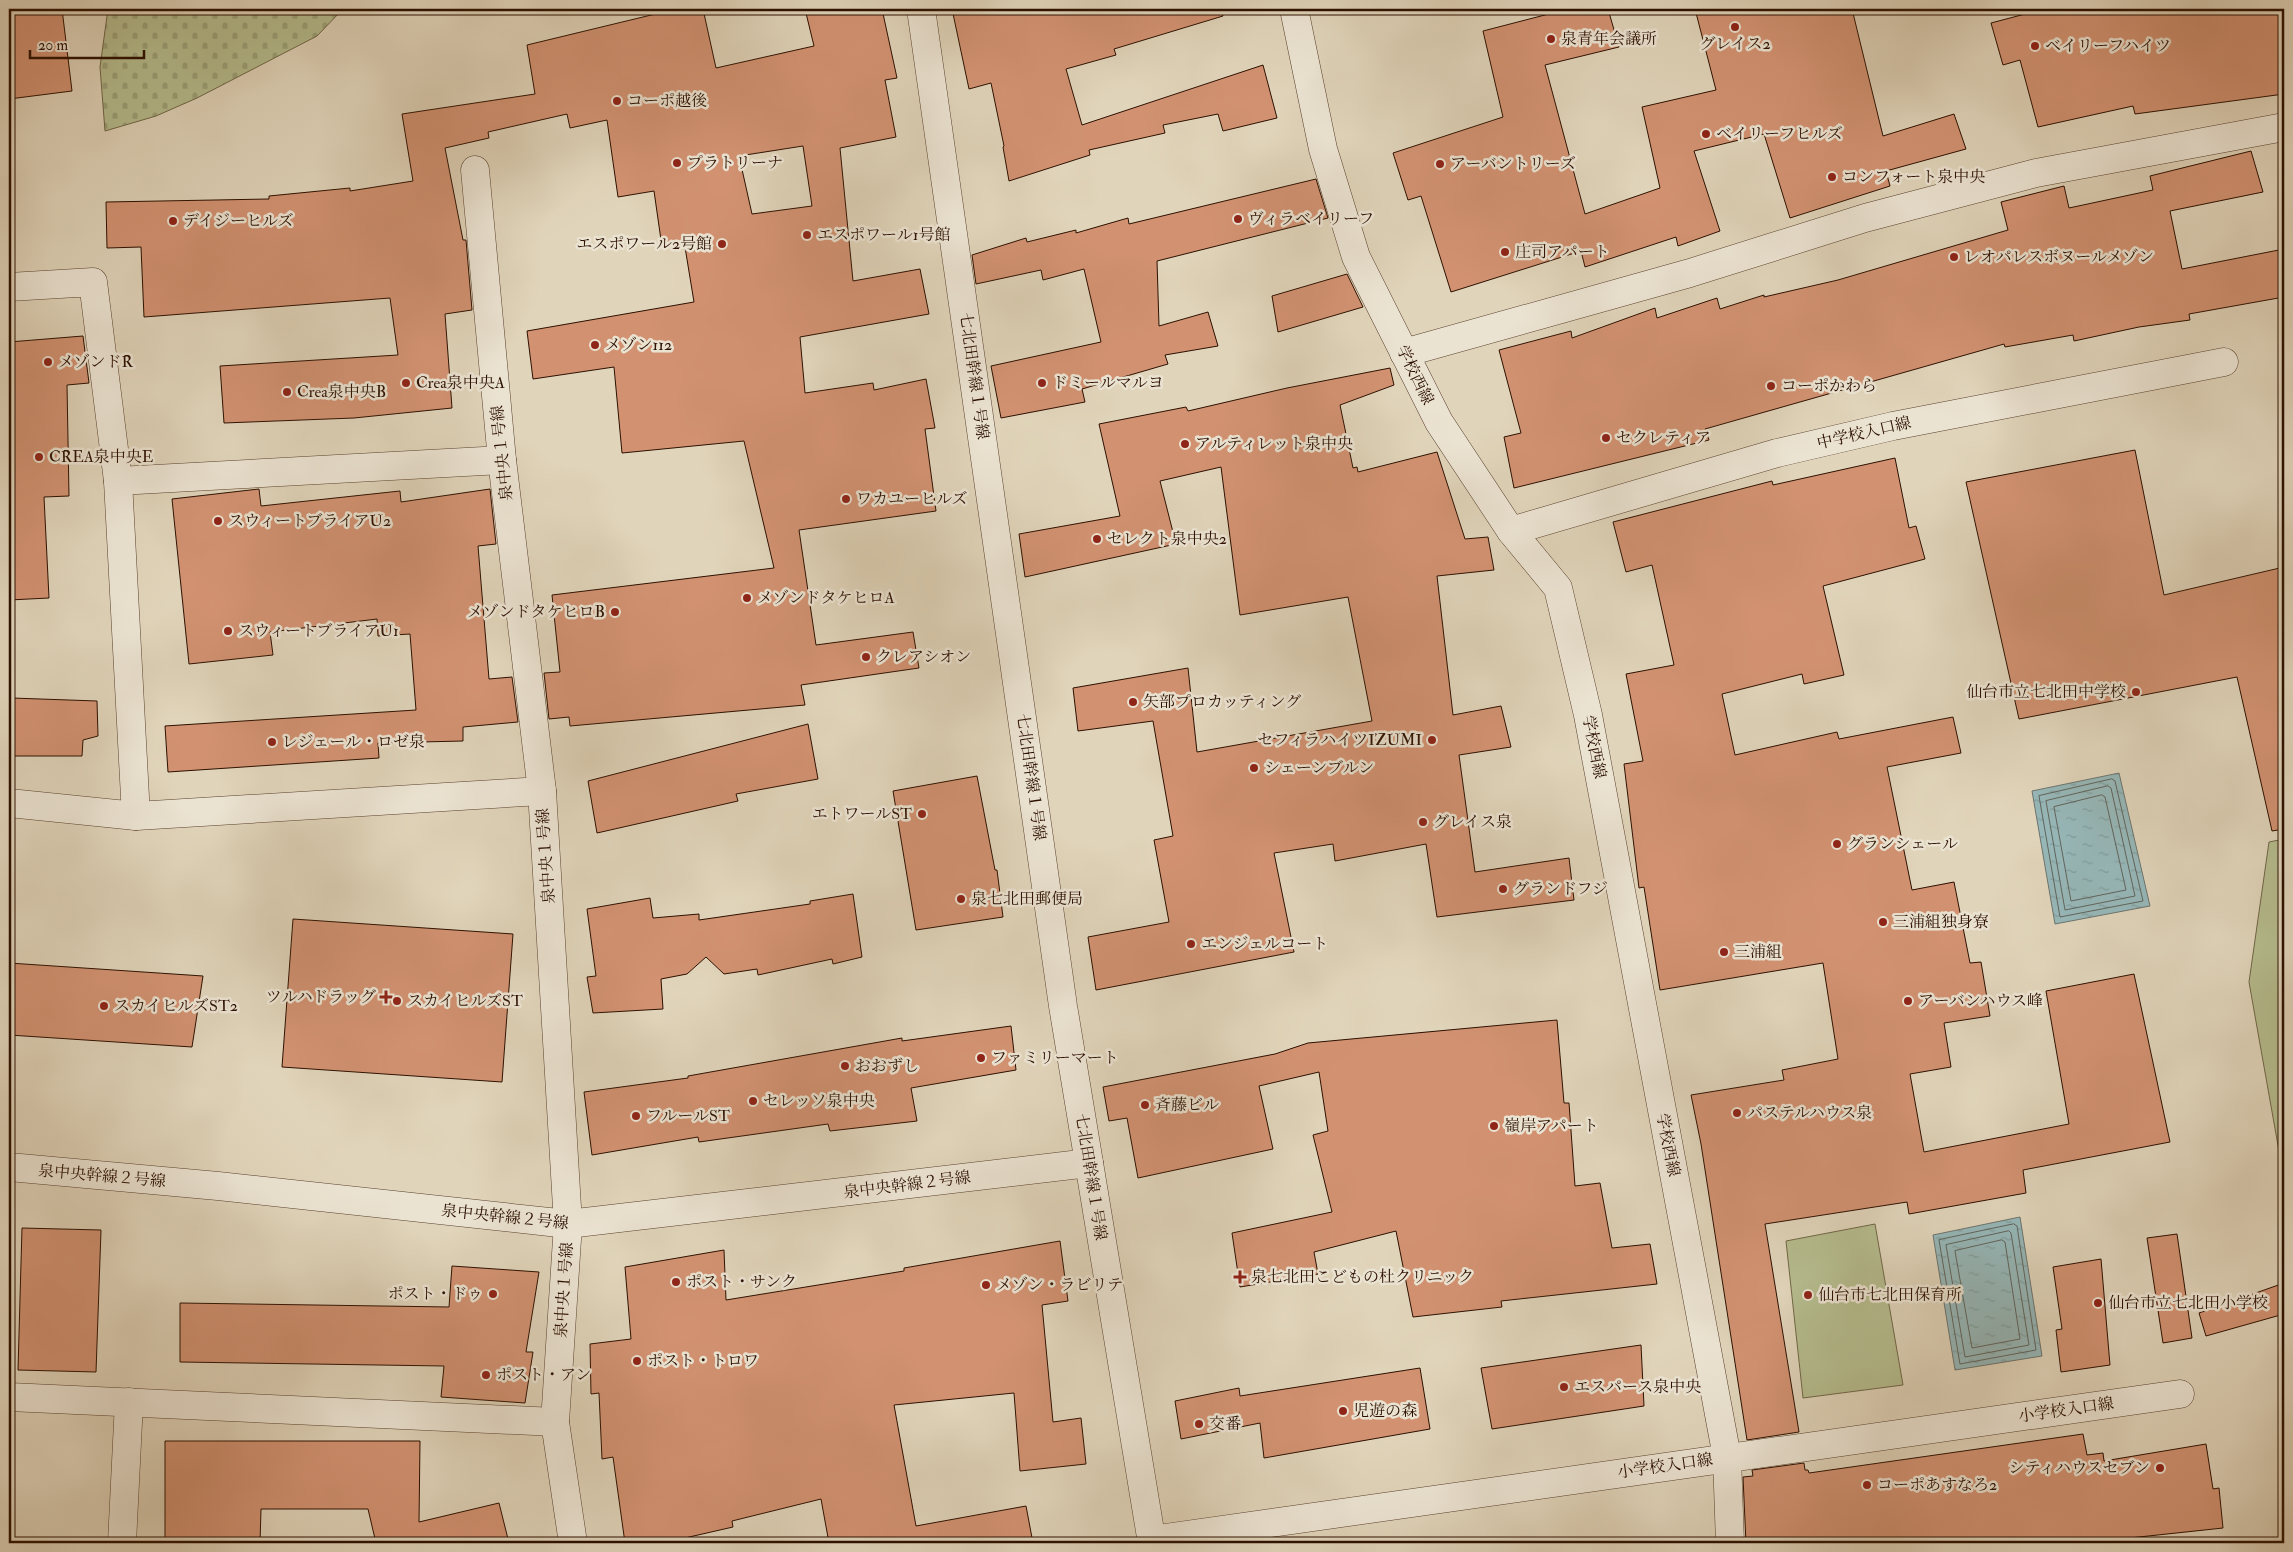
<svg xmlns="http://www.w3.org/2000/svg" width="2293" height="1552" font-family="'IM FELL Double Pica','Noto Serif JP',serif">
  <defs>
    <pattern id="cemetery-stones" width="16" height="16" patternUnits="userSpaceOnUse" patternTransform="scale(1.25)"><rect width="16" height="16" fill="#b5bc8e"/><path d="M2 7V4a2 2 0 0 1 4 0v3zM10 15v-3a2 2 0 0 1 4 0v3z" fill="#9ca179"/></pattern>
    <pattern id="water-ripples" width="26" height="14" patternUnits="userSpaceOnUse" patternTransform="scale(1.25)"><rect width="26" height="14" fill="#96b7b8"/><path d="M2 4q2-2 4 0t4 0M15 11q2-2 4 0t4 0" fill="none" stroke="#819c9c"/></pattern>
  </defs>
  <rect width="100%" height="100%" fill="#e0d4ba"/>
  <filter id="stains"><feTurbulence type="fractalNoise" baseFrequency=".004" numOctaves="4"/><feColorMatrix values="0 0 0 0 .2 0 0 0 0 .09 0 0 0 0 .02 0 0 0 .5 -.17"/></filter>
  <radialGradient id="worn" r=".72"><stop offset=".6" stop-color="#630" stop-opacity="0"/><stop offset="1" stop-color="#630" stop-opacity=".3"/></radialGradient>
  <polygon fill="url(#cemetery-stones)" stroke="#706647" points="108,9 343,9 317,36 197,98 156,116 105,131 100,67"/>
  <g fill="#b5bc8e" stroke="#706647">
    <polygon points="2284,839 2284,1167 2282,1168 2249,982 2269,842"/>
    <polygon points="1875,1224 1903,1385 1803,1398 1786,1241"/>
  </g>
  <g fill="url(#water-ripples)" stroke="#6c746e">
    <polygon points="2119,773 2150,906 2055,924 2032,791"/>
    <polygon points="2020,1217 2042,1356 1955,1370 1933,1235"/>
  </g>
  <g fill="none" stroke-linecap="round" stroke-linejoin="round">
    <g stroke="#61645c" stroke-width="1">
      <polygon points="2112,779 2115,781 2143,901 2060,917 2039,796"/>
      <polygon points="2108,786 2111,788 2135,896 2065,910 2046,801"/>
      <polygon points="2102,795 2105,797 2126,890 2071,901 2054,807"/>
      <polygon points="2014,1224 2017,1226 2036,1350 1960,1364 1939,1240"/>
      <polygon points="2009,1231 2011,1233 2029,1345 1965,1357 1946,1245"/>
      <polygon points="2002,1240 2005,1242 2020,1339 1972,1348 1955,1251"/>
    </g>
  </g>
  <g fill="#d29272" stroke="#2c1000" fill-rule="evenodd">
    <polygon points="9,9 62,9 72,91 9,99"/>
    <path d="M 676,9 L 703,9 L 716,68 L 814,46 L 805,9 L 882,9 L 897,78 L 885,80 L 896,137 L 840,148 L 853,281 L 920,269 L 929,314 L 800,337 L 805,393 L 873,383 L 874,390 L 926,379 L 935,428 L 925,429 L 936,511 L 799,530 L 816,645 L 913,632 L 919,668 L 801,685 L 805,705 L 570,726 L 569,717 L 549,719 L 544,673 L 560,672 L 552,595 L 774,568 L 744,441 L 622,453 L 614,367 L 533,379 L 527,331 L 694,302 L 684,241 L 662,247 L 654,191 L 618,197 L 607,120 L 570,128 L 567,114 L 488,132 L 489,138 L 445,148 L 463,240 L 466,240 L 472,310 L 445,314 L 452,408 L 354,418 L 224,423 L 220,366 L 398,355 L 390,298 L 144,317 L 141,247 L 107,248 L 106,202 L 269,199 L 269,196 L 350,188 L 350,191 L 413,181 L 402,114 L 535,94 L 527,45 ZM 803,146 L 812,206 L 752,214 L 739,156 Z"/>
    <polygon points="952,9 1221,9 1223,16 1114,49 1116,55 1066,69 1082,125 1263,65 1277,118 1223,131 1218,114 1163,125 1165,133 1089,150 1090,155 1009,181 1003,147 1004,146 991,83 969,89"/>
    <polygon points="1568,9 1608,9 1619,47 1545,65 1585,214 1660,188 1642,107 1716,90 1695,9 1852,9 1883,136 1954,114 1966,149 1886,171 1890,186 1790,218 1764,134 1694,151 1720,231 1678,246 1676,237 1585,267 1581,251 1451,292 1421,196 1408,200 1393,153 1503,117 1483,31"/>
    <polygon points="2044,9 2284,9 2284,94 2135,114 2133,106 2038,127 2020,60 2003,65 1991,23"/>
    <polygon points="2251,151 2263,192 2170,211 2182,269 2284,249 2284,297 2189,314 2190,320 2139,327 2074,341 2073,335 2005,347 2004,344 1705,429 1709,440 1514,488 1504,437 1521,433 1499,350 1571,331 1572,338 1655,308 1657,318 1717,298 1720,309 1764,295 1764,297 1838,280 2008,230 2001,202 2064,186 2069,208 2153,190 2150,176"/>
    <polygon points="1316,179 1328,218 1157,261 1159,326 1208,312 1218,346 1165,355 1168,364 1082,389 1085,402 1001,418 991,366 1101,342 1084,269 1043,280 1041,270 976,284 972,255 1026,238 1027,242 1076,230 1076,233 1128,218 1129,224"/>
    <polygon points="1347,274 1363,307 1278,332 1272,296"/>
    <polygon points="83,336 89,383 67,385 69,496 44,497 49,598 9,600 9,342"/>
    <polygon points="1390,368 1394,385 1340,405 1353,468 1357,467 1358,472 1437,452 1465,539 1488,537 1494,570 1437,576 1453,715 1501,706 1511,747 1459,755 1475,872 1569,858 1574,900 1437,917 1426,844 1335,861 1333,844 1274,853 1294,952 1096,990 1088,937 1169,922 1154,840 1173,836 1153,721 1078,731 1073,688 1188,668 1197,752 1372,721 1348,597 1240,615 1221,467 1160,481 1176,544 1025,577 1019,534 1120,516 1099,424 1186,407 1188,411 1287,388"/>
    <polygon points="2135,450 2164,595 2284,567 2284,829 2272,831 2237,677 2019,719 1966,482"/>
    <polygon points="1895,458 1909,528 1916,526 1925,559 1823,586 1844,675 1804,684 1802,674 1722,694 1735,755 1837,732 1839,739 1953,717 1961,753 1887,767 1912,890 1954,882 1970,963 1981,962 1990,1016 1944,1023 1951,1067 1910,1074 1924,1152 2069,1124 2046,991 2134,974 2170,1142 2023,1170 2026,1193 1909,1214 1907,1202 1765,1224 1799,1432 1747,1440 1701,1144 1691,1095 1784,1080 1782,1070 1838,1059 1823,963 1660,990 1644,887 1639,888 1624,764 1643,761 1626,674 1674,665 1652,565 1626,572 1613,522 1772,481 1773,485"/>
    <polygon points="259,489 261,506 400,491 401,502 490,489 496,544 478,546 489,679 512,677 518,722 463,727 463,741 378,743 379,758 168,772 165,726 416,710 410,634 378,636 377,619 270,632 273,655 189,664 172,499"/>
    <polygon points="12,698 97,701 98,736 83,740 82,756 9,756"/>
    <polygon points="808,724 818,779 736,794 738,801 597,833 588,781"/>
    <polygon points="977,776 995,870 997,870 1003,917 916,930 893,791"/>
    <polygon points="853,894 862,957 833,964 832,959 758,975 757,969 724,974 706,957 687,974 661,979 663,1009 593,1013 587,977 596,976 587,909 650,898 653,918 699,914 699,920 810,904 810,901"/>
    <polygon points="293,919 513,934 502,1082 282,1067"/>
    <polygon points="9,963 203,976 192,1047 9,1035"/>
    <polygon points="1557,1020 1564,1103 1569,1103 1575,1186 1600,1183 1612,1248 1650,1244 1657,1284 1501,1301 1502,1307 1413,1317 1396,1231 1314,1252 1318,1274 1240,1287 1232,1233 1332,1212 1313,1135 1328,1131 1319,1072 1259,1086 1273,1149 1138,1178 1127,1118 1109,1121 1103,1087 1275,1054 1308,1043"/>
    <polygon points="1011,1026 1016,1070 911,1088 917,1121 830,1131 828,1124 699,1142 698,1137 592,1155 584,1092 688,1078 688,1076 902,1038 902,1041"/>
    <polygon points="22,1228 101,1230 96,1372 18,1370"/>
    <polygon points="2177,1234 2192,1338 2163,1343 2147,1238"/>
    <polygon points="1060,1241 1068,1301 1042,1305 1053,1422 1081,1418 1086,1464 1020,1471 1014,1393 894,1405 916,1526 1026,1506 1033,1543 829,1543 821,1499 732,1521 733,1527 663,1543 625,1543 613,1457 602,1459 599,1393 591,1394 590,1344 631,1339 625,1267 724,1250 726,1300 904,1271 904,1268"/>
    <polygon points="2101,1259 2110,1365 2061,1372 2056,1330 2062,1329 2053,1267"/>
    <polygon points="452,1266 539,1272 526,1352 533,1352 525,1403 441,1397 444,1366 180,1362 180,1303 449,1307"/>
    <polygon points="2284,1283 2284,1314 2206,1336 2199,1313"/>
    <polygon points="1641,1345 1644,1406 1492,1429 1481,1368"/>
    <polygon points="1420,1368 1430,1429 1264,1458 1260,1423 1181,1439 1175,1401 1239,1388 1240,1396"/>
    <polygon points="2083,1434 2087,1455 2103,1453 2104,1461 2206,1444 2213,1489 2219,1488 2223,1528 2083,1543 1746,1543 1743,1477 1753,1476 1752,1470 1804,1463 1805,1470 1808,1470 1809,1473"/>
    <polygon points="165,1441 420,1441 419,1522 499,1503 509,1543 376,1543 368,1509 261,1509 260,1543 165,1543"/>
  </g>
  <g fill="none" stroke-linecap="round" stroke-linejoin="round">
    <defs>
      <g id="minor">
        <polyline points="921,9 1063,1006 1152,1543"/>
        <polyline points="1294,9 1323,149 1356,257 1439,422 1511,531 1558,588 1588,715 1727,1457 1730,1543"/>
        <polyline points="475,170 502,460 542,791 568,1224 555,1422 573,1543"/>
        <polyline points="9,287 93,282 118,481 136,816 9,803"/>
        <polyline points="1404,353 1690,273 1865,218 2036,173 2284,127"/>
        <polyline points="118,481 502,460"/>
        <polyline points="1511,531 1777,453 1893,426 2224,362"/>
        <polyline points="136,816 542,791"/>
        <polyline points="9,1167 218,1186 568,1224 1089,1163"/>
        <polyline points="9,1397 555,1422"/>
        <polyline points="1151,1540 2180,1394"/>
        <polyline points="122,1543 129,1402"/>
      </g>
    </defs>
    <use href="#minor" stroke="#59412e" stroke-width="29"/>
    <use href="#minor" stroke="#ebe3d2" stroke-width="28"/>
  </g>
  <g fill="#8f2418" stroke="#ebe3d2" stroke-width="2">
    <circle cx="1735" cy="27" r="5"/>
    <circle cx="1551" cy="39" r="5"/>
    <circle cx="2035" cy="46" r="5"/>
    <circle cx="617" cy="101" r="5"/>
    <circle cx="1706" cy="134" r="5"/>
    <circle cx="677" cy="163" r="5"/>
    <circle cx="1440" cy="164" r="5"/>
    <circle cx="1832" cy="177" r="5"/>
    <circle cx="1238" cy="219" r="5"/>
    <circle cx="173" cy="221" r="5"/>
    <circle cx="807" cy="235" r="5"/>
    <circle cx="722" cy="244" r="5"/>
    <circle cx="1505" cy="252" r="5"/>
    <circle cx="1954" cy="257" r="5"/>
    <circle cx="595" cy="345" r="5"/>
    <circle cx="48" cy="362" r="5"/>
    <circle cx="406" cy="383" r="5"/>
    <circle cx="1042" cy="383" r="5"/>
    <circle cx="1771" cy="386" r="5"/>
    <circle cx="287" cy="392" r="5"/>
    <circle cx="1606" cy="438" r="5"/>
    <circle cx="1185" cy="444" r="5"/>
    <circle cx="39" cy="457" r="5"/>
    <circle cx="846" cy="499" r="5"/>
    <circle cx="218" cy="521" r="5"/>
    <circle cx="1097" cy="539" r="5"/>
    <circle cx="747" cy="598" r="5"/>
    <circle cx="615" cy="612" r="5"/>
    <circle cx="228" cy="631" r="5"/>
    <circle cx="866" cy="657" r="5"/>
    <circle cx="2136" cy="692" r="5"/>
    <circle cx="1133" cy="702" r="5"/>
    <circle cx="1432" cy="740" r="5"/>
    <circle cx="272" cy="742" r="5"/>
    <circle cx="1254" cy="768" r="5"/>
    <circle cx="922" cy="814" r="5"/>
    <circle cx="1423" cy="822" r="5"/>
    <circle cx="1837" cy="844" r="5"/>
    <circle cx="1503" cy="889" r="5"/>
    <circle cx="961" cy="899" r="5"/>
    <circle cx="1883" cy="922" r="5"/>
    <circle cx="1191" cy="944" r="5"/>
    <circle cx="1724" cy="952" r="5"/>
    <path d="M383.5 989.5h5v5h5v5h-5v5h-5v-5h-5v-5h5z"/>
    <circle cx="397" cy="1001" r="5"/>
    <circle cx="1908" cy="1001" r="5"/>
    <circle cx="104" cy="1006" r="5"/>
    <circle cx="981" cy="1058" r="5"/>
    <circle cx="845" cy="1066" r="5"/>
    <circle cx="753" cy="1101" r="5"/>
    <circle cx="1145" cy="1105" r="5"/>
    <circle cx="1737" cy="1113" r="5"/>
    <circle cx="636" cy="1116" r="5"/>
    <circle cx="1494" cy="1126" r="5"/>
    <path d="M1237.5 1269.5h5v5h5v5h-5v5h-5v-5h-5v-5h5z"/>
    <circle cx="676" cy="1282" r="5"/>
    <circle cx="986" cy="1285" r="5"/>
    <circle cx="493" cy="1294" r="5"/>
    <circle cx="1808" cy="1295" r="5"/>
    <circle cx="2098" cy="1303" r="5"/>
    <circle cx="637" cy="1361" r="5"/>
    <circle cx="486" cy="1375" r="5"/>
    <circle cx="1564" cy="1387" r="5"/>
    <circle cx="1343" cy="1411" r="5"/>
    <circle cx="1199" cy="1424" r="5"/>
    <circle cx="2160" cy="1468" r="5"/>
    <circle cx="1867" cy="1485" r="5"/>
  </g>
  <g text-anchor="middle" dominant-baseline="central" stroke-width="5" stroke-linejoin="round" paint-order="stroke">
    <g font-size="16" fill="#2c1000" stroke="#ebe3d2" text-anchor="start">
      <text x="1561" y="39">泉青年会議所</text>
      <text x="1735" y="44" text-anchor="middle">グレイス2</text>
      <text x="2045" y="46">ベイリーフハイツ</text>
      <text x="627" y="101">コーポ越後</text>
      <text x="1716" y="134">ベイリーフヒルズ</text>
      <text x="687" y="163">プラトリーナ</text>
      <text x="1450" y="164">アーバントリーズ</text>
      <text x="1842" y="177">コンフォート泉中央</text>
      <text x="1248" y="219">ヴィラベイリーフ</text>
      <text x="183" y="221">デイジーヒルズ</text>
      <text x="817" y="235">エスポワール1号館</text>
      <text x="712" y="244" text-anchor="end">エスポワール2号館</text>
      <text x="1515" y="252">庄司アパート</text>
      <text x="1964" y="257">レオパレスボヌールメゾン</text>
      <text x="605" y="345">メゾン112</text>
      <text x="58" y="362">メゾンドR</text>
      <text x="416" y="383">Crea泉中央A</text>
      <text x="1052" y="383">ドミールマルヨ</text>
      <text x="1781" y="386">コーポかわら</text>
      <text x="297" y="392">Crea泉中央B</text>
      <text x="1616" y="438">セクレティア</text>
      <text x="1195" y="444">アルティレット泉中央</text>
      <text x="49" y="457">CREA泉中央E</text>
      <text x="856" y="499">ワカユーヒルズ</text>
      <text x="228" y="521">スウィートブライアU2</text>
      <text x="1107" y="539">セレクト泉中央2</text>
      <text x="757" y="598">メゾンドタケヒロA</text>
      <text x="605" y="612" text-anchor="end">メゾンドタケヒロB</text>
      <text x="238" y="631">スウィートブライアU1</text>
      <text x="876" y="657">クレアシオン</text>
      <text x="2126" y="692" text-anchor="end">仙台市立七北田中学校</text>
      <text x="1143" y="702">矢部プロカッティング</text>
      <text x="1422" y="740" text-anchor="end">セフィラハイツIZUMI</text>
      <text x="282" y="742">レジェール・ロゼ泉</text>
      <text x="1264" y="768">シェーンブルン</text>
      <text x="912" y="814" text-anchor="end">エトワールST</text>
      <text x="1433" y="822">グレイス泉</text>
      <text x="1847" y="844">グランシェール</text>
      <text x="1513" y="889">グランドフジ</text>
      <text x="971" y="899">泉七北田郵便局</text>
      <text x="1893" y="922">三浦組独身寮</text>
      <text x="1201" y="944">エンジェルコート</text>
      <text x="1734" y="952">三浦組</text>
      <text x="376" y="997" text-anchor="end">ツルハドラッグ</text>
      <text x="407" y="1001">スカイヒルズST</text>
      <text x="1918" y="1001">アーバンハウス峰</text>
      <text x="114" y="1006">スカイヒルズST2</text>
      <text x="991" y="1058">ファミリーマート</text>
      <text x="855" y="1066">おおずし</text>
      <text x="763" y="1101">セレッソ泉中央</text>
      <text x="1155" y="1105">斉藤ビル</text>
      <text x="1747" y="1113">パステルハウス泉</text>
      <text x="646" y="1116">フルールST</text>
      <text x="1504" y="1126">嶺岸アパート</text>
      <text x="1251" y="1277">泉七北田こどもの杜クリニック</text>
      <text x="686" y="1282">ポスト・サンク</text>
      <text x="996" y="1285">メゾン・ラビリテ</text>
      <text x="483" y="1294" text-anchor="end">ポスト・ドゥ</text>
      <text x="1818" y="1295">仙台市七北田保育所</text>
      <text x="2108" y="1303">仙台市立七北田小学校</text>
      <text x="647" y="1361">ポスト・トロワ</text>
      <text x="496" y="1375">ポスト・アン</text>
      <text x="1574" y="1387">エスパース泉中央</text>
      <text x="1353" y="1411">児遊の森</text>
      <text x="1209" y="1424">交番</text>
      <text x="2150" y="1468" text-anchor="end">シティハウスセブン</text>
      <text x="1877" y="1485">コーポあすなろ2</text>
    </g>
    <g font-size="16" fill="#2c1000" stroke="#ebe3d2">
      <text transform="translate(1415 375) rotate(64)">学校西線</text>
      <text transform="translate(974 376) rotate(82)">七北田幹線１号線</text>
      <text transform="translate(1864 433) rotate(-13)">中学校入口線</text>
      <text transform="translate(502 453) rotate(-96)">泉中央１号線</text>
      <text transform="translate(1594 747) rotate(79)">学校西線</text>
      <text transform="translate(1031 777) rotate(82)">七北田幹線１号線</text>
      <text transform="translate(546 856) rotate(-94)">泉中央１号線</text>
      <text transform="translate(1668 1145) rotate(79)">学校西線</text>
      <text transform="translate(102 1176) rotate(5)">泉中央幹線２号線</text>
      <text transform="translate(1091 1177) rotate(81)">七北田幹線１号線</text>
      <text transform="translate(907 1185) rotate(-7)">泉中央幹線２号線</text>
      <text transform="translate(505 1217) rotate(6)">泉中央幹線２号線</text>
      <text transform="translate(564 1290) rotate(-86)">泉中央１号線</text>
      <text transform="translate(2066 1410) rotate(-8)">小学校入口線</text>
      <text transform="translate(1665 1466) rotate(-8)">小学校入口線</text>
    </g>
  </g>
  <rect width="2293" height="1552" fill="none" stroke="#e0d4ba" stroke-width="30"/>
  <rect x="10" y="10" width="2273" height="1532" fill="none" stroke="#2c1000" stroke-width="2.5"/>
  <rect x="15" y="15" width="2263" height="1522" fill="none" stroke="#2c1000"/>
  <path d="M30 50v8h114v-8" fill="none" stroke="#2c1000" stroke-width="2.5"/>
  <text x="38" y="50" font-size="15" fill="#2c1000" stroke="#ebe3d2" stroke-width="4" paint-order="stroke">20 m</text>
  <rect width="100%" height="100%" filter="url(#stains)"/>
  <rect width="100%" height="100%" fill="url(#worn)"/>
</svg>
